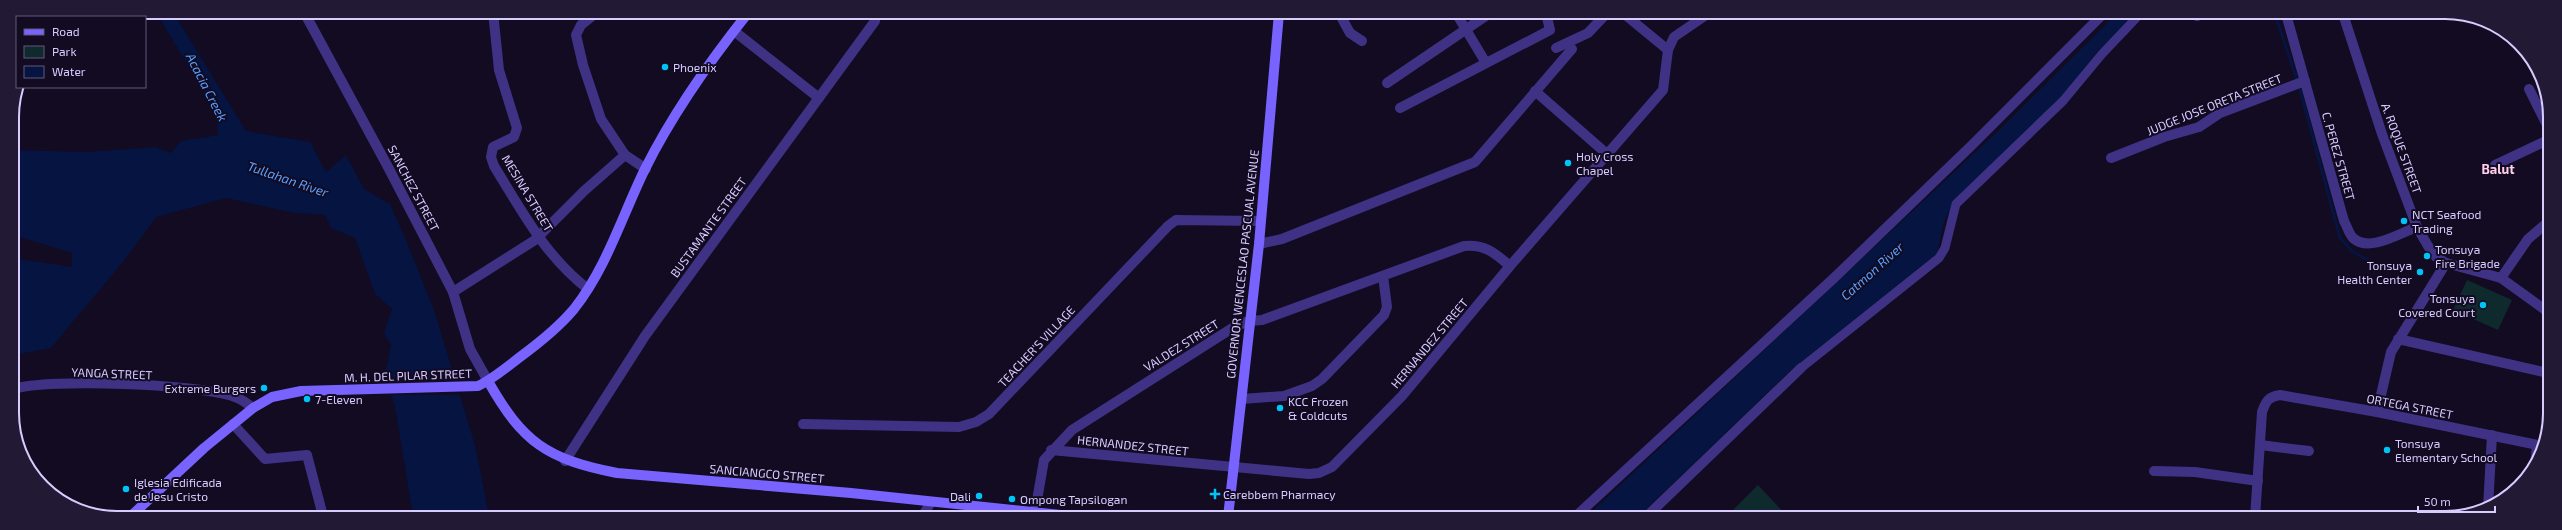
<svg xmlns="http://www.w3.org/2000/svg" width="2562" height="530" font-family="'Exo 2',sans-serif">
  <rect width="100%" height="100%" fill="#120b22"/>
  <g fill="#0e2a2c">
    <polygon points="2467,280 2512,300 2498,330 2453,310"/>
    <polygon points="1758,485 1788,517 1738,517 1734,509"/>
  </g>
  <g fill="#051441">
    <polygon points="156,12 173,12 246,131 310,142 326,172 346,155 364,189 390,204 406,240 434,310 475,445 489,516 413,516 395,407 385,375 391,345 384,333 392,309 375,294 355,238 331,228 325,215 294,213 226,198 156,217 123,262 51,348 14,355 13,258 72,267 72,253 13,235 12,150 87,152 156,147 171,153 181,141 218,135 216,113"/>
    <polygon points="2116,14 2136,14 2097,52 2060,100 1956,198 1944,221 1937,254 1790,371 1638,517 1586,517 2001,128"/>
  </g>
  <polygon fill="#120b22" points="384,380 456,380 460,395 389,395"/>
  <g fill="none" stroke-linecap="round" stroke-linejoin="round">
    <g stroke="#051441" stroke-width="3">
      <polyline points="2275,14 2297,80"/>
      <polyline points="2300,90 2340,238 2352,251 2383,269"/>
    </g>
    <polyline stroke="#3f3285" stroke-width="9" points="1801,368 1939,258 1945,248 1956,204 2063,101 2102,54 2140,14"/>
    <g stroke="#3f3285" stroke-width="10">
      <path d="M 493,12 L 499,70 L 517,128 L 514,137 L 493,147 L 491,157 L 494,166 C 522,211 545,256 588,289"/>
      <polyline points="597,12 581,25 576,35 583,65 601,119 625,155 646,169"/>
      <polyline points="1339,13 1350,33 1362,41"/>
      <polyline points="1456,13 1486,63"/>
      <polyline points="1623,13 1668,50"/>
      <path d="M 2286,14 L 2344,221 C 2347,226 2349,234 2353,238 C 2369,253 2400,233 2417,227"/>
      <polyline points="2343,14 2382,134 2417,227 2428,246 2436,257 2446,263 2501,278 2548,312"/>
      <polyline points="2197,16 2200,14"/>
      <polyline points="734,31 819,98"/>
      <polyline points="1556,48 1588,33 1607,13"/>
      <polyline points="1387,83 1490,13"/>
      <polyline points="2529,89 2548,127"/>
      <polyline points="1535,91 1607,154"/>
      <polyline points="1400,108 1550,30 1546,13"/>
      <polyline points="2111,158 2164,137 2199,127 2220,113 2305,81"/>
      <polyline points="2495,165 2548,140"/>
      <polyline points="1259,244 1282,239 1475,162 1572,49"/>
      <polyline points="2501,278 2528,239 2548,222"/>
      <polyline points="453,292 535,240 584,191 625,155"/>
      <polyline points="2398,339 2548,373"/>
      <polyline points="1242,399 1284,396 1312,386 1322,379 1384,315 1387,307 1383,276"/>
      <polyline points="2377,412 2391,352 2446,263"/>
      <polyline points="233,424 265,459 307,455 323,516"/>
      <polyline points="803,424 959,427 976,422 989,414 1168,226 1176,220 1260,221"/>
      <polyline points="2260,445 2309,451"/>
      <polyline points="1051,450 1309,474 1319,473 1332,467 1402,396 1510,266 1663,90 1668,50 1674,37 1709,13"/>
      <polyline points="565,461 645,336 875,21 876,13"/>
      <polyline points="2535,466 2537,445"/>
      <polyline points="2154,471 2195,472 2258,481"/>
      <polyline points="2488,508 2492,435"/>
      <path d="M 1035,512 L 1044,460 L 1072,430 L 1234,327 L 1249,321 L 1262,320 L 1464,246 C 1485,244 1495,253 1510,266"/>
      <polyline points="922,517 931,502"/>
      <polyline points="1575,517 1834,278 1971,146 2103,14"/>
      <polyline points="1646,517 1801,368"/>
      <path d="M 2255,518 L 2262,412 C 2266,401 2268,397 2280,395 L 2377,412 L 2543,446"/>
    </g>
    <g stroke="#3f3285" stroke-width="10">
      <polyline points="304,12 388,167 453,292 470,349 488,381"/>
      <path d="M 14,389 C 47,378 202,384 235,397 C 241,399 248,404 253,408"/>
    </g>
    <g stroke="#7863ff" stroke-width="10">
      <path d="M 488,381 C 523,443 547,459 617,473 L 851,493 L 1080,517"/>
      <path d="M 131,516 L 204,448 L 253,408 L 272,397 L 301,391 L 478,386 C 493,379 507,367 520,357 C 539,343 559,327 574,309 C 607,267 622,216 645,169 C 673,113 709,62 748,13"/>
      <polyline points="1228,517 1259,244 1279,13"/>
    </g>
  </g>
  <g fill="#00c3f7" stroke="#120b22" stroke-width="1.5">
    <circle cx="665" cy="67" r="4"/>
    <circle cx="1568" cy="163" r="4"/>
    <circle cx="2404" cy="221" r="4"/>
    <circle cx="2427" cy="256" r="4"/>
    <circle cx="2420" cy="272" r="4"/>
    <circle cx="2483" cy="305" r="4"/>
    <circle cx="264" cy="388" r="4"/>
    <circle cx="307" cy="399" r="4"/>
    <circle cx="1280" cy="408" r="4"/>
    <circle cx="2387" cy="450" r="4"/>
    <circle cx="126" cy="489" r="4"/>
    <path d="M1213 488h4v4h4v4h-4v4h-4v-4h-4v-4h4z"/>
    <circle cx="979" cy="496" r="4"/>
    <circle cx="1012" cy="499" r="4"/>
  </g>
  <g text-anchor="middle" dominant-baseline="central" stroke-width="4" stroke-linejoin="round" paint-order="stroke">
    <g font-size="12" fill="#d8ccff" stroke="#120b22" text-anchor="start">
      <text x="673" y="67">Phoenix</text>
      <text x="1576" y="156">Holy Cross<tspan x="1576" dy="14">Chapel</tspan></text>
      <text x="2412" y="214">NCT Seafood<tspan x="2412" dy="14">Trading</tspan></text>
      <text x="2435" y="249">Tonsuya<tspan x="2435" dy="14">Fire Brigade</tspan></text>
      <text x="2412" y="265" text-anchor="end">Tonsuya<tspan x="2412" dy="14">Health Center</tspan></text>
      <text x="2475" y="298" text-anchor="end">Tonsuya<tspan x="2475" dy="14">Covered Court</tspan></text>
      <text x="256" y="388" text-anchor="end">Extreme Burgers</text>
      <text x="315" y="399">7-Eleven</text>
      <text x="1288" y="401">KCC Frozen<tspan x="1288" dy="14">&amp; Coldcuts</tspan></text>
      <text x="2395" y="443">Tonsuya<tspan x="2395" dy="14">Elementary School</tspan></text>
      <text x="134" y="482">Iglesia Edificada<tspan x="134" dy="14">de Jesu Cristo</tspan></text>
      <text x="1223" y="494">Carebbem Pharmacy</text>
      <text x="971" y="496" text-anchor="end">Dali</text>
      <text x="1020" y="499">Ompong Tapsilogan</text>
    </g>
    <g font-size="12" fill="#d8ccff" stroke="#120b22">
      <text transform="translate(2214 104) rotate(-22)">JUDGE JOSE ORETA STREET</text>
      <text transform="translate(2402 148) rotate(70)">A. ROQUE STREET</text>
      <text transform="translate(2339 156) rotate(74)">C. PEREZ STREET</text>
      <text transform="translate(414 188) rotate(62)">SANCHEZ STREET</text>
      <text transform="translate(528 193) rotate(59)">MESINA STREET</text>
      <text transform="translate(708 227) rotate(-54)">BUSTAMANTE STREET</text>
      <text transform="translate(1242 264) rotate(-84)">GOVERNOR WENCESLAO PASCUAL AVENUE</text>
      <text transform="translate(1429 343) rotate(-50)">HERNANDEZ STREET</text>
      <text transform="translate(1181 345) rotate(-32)">VALDEZ STREET</text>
      <text transform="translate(1036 346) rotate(-47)">TEACHER'S VILLAGE</text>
      <text transform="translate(112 373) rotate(2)">YANGA STREET</text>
      <text transform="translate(408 375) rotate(-2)">M. H. DEL PILAR STREET</text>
      <text transform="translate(2410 406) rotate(11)">ORTEGA STREET</text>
      <text transform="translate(1133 445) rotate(6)">HERNANDEZ STREET</text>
      <text transform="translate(767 473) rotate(5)">SANCIANGCO STREET</text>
    </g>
    <g font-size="13" font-style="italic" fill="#5aa1ff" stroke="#120b22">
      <text transform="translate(207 87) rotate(63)">Acacia Creek</text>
      <text transform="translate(288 179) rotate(19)">Tullahan River</text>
      <text transform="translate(1872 271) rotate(-42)">Catmon River</text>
    </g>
    <g font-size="13" font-weight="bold" fill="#ffcee8" stroke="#120b22">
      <text x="2498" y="169">Balut</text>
    </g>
  </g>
  <path d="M0 0H2562V530H0ZM117 19H2445A98 98 0 0 1 2543 117V413A98 98 0 0 1 2445 511H117A98 98 0 0 1 19 413V117A98 98 0 0 1 117 19Z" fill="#221a34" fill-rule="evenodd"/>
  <path fill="none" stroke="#d8ccff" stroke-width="2" d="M117 19H2445A98 98 0 0 1 2543 117V413A98 98 0 0 1 2445 511H117A98 98 0 0 1 19 413V117A98 98 0 0 1 117 19Z"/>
  <rect x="16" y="16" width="130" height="72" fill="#120b22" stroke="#61587a"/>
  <rect x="24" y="29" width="20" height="6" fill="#7863ff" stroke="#61587a"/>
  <text x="52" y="36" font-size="12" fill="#d8ccff">Road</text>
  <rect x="24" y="46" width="20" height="12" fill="#0e2a2c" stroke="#61587a"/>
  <text x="52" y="56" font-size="12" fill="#d8ccff">Park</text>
  <rect x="24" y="66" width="20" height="12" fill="#051441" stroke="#61587a"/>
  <text x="52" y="76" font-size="12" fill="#d8ccff">Water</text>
  <path d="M2418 506v6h77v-6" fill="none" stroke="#d8ccff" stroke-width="2"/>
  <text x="2424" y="506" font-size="12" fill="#d8ccff" stroke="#120b22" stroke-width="3" paint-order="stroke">50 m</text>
</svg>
